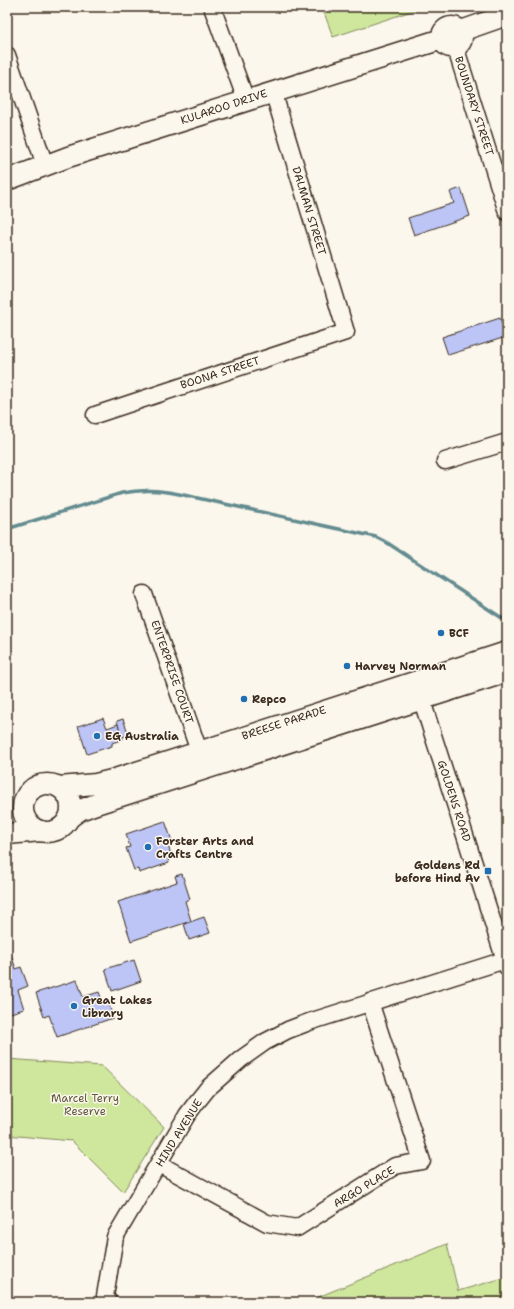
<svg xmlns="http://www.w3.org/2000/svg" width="514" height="1309" font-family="'Shantell Sans',sans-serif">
  <rect width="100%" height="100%" fill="#fbf7ec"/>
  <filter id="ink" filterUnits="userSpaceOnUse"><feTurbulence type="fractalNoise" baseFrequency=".025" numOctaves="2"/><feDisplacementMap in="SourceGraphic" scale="8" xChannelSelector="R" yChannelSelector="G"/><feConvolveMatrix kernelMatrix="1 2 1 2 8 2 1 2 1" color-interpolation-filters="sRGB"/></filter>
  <g filter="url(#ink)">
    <g fill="#cee79d" stroke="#84885e">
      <polygon points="322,7 421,7 421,8 333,37"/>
      <polygon points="7,1059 102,1066 164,1127 123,1192 72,1141 7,1135"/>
      <polygon points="447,1244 458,1291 507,1277 507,1302 306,1302"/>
    </g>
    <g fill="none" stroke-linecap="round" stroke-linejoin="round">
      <path stroke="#638b8f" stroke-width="3.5" d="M 7,529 L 122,493 C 143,489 158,490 179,494 L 376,537 L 386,542 L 505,620"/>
    </g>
    <g fill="#bcc5f6" stroke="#3b2a1e">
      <polygon points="461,188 470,216 414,235 408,218 454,203 450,192"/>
      <polygon points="500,318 506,337 448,355 442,337"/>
      <polygon points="103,718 107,728 118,724 123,739 112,743 112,746 87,754 78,726"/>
      <polygon points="123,719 129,735 122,737 117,721"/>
      <polygon points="165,821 172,841 167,843 172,857 168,858 169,863 139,873 138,869 134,870 126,848 130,847 126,834"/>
      <polygon points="182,874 190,899 185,901 191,921 131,941 118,902 177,882 175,876"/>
      <polygon points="204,917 210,933 189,940 184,924"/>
      <polygon points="7,943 16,969 21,967 28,986 18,990 24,1009 7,1014"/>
      <polygon points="134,960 141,981 112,991 105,969"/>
      <polygon points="77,980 83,997 99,992 103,1003 108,1001 113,1018 57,1037 49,1015 44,1017 36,993"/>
    </g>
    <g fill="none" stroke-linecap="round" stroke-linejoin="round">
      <defs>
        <g id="minor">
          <polyline points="212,7 246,100"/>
          <polyline points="455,46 507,212"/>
          <polyline points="7,55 45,165"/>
          <polyline points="95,415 346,332 273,91"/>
          <polyline points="445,461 507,442"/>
          <polyline points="144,594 199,751"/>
          <polyline points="418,688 507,967"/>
          <polyline points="159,1164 267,1223 297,1228 395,1166 422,1161 370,1002"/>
          <polyline points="109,1302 105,1296 115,1237 187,1115 196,1103 208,1088 241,1059 265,1042 288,1030 309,1022 505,960"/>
        </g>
        <g id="major">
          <circle cx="452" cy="37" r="10"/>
          <polyline points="461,31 507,15"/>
          <polyline points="7,180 68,157 442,39"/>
          <circle cx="47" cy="808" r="24"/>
          <polyline points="59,787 96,784 112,780 507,652"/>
          <polyline points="69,818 80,810 96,804 507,672"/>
          <polyline points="7,834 41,831"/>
        </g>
      </defs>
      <use href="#minor" stroke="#3b2a1e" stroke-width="19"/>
      <use href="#major" stroke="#3b2a1e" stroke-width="23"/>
      <use href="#minor" stroke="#fbf7ec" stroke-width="16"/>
      <use href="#major" stroke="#fbf7ec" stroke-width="20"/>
    </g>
  </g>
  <g fill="#1f6fb2" stroke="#fbf7ec" stroke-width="1.5">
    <circle cx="441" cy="633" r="4"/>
    <circle cx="347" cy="666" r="4"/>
    <circle cx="244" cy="699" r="4"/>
    <circle cx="97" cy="736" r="4"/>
    <circle cx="148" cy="847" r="4"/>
    <rect x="484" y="867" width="8" height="8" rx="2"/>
    <circle cx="74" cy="1006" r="4"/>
  </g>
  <g text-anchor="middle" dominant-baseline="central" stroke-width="3" stroke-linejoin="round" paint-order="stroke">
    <g font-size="11" fill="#3b2a1e" stroke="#fbf7ec">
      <text transform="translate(474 106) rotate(72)">BOUNDARY STREET</text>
      <text transform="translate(224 107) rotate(-18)">KULAROO DRIVE</text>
      <text transform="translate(309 211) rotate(73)">DALMAN STREET</text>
      <text transform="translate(220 373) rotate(-18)">BOONA STREET</text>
      <text transform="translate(172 672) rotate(71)">ENTERPRISE COURT</text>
      <text transform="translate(284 723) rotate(-18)">BREESE PARADE</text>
      <text transform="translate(454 801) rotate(72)">GOLDENS ROAD</text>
      <text transform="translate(179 1133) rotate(-58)">HIND AVENUE</text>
      <text transform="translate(364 1187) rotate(-31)">ARGO PLACE</text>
    </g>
    <g font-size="11" font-weight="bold" fill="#3b2a1e" stroke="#fbf7ec" text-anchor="start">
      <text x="449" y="633">BCF</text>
      <text x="355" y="666">Harvey Norman</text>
      <text x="252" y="699">Repco</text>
      <text x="105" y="736">EG Australia</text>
      <text x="156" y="841">Forster Arts and<tspan x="156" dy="13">Crafts Centre</tspan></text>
      <text x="480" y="865" text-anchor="end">Goldens Rd<tspan x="480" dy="13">before Hind Av</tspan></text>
      <text x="82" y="1000">Great Lakes<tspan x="82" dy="13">Library</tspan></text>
    </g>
    <g font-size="11" fill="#60593e" stroke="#fbf7ec">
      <text x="85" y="1098">Marcel Terry<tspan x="85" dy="13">Reserve</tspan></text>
    </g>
  </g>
  <rect width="514" height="1309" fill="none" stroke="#fbf7ec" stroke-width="24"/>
  <rect x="12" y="12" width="490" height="1285" fill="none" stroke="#3b2a1e" stroke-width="1.5" filter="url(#ink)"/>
</svg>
